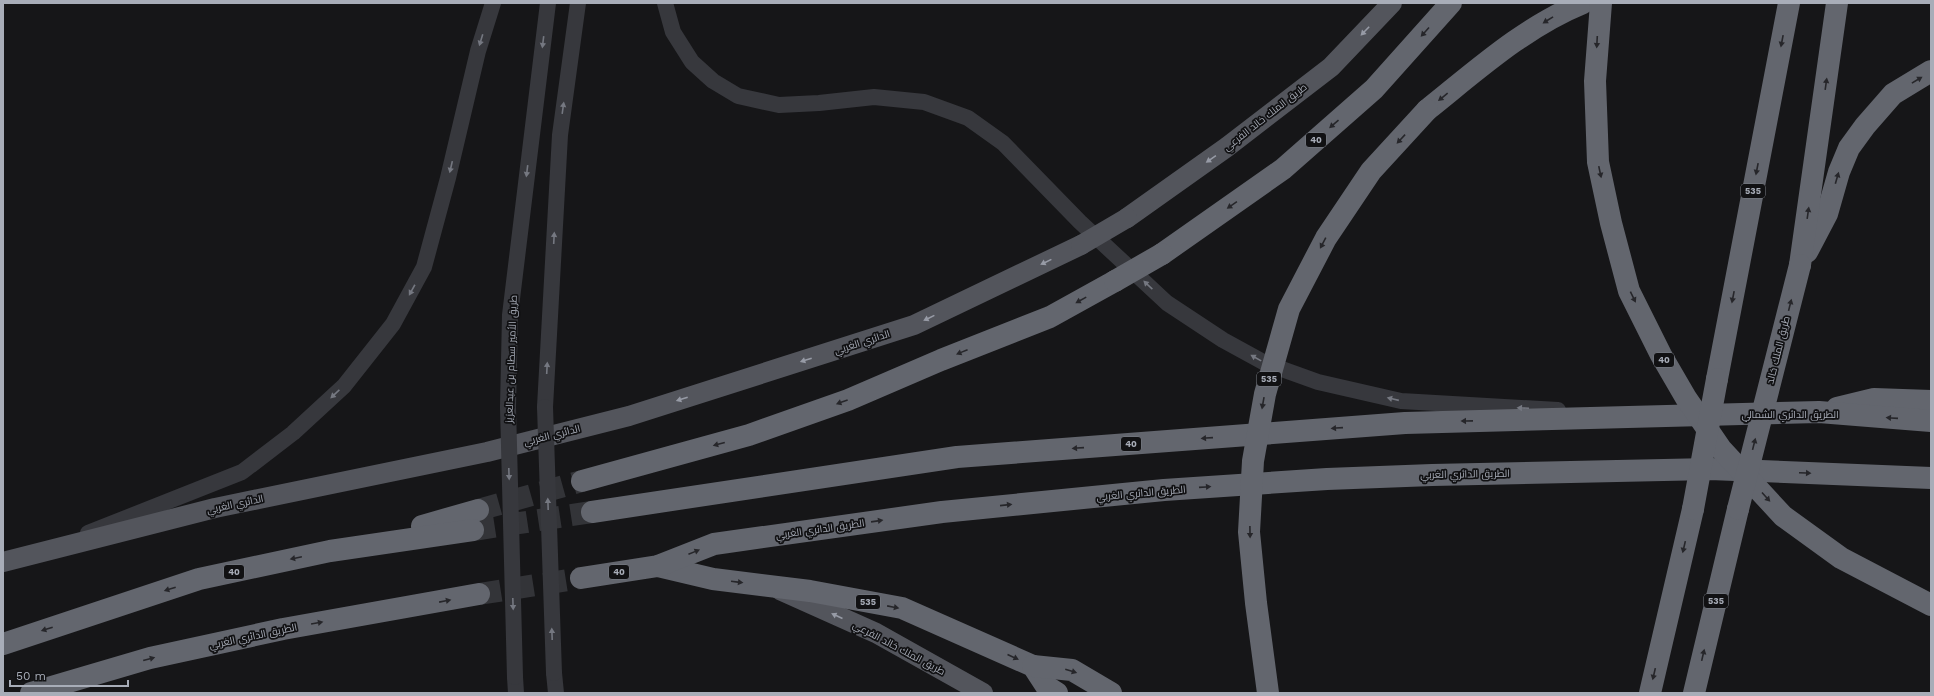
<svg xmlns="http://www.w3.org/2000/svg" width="1934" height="696" font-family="'Work Sans',Cairo,sans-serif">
  <rect width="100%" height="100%" fill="#161618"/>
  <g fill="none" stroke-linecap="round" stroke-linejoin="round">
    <g stroke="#333438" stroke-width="22" stroke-dasharray="22 11" stroke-linecap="butt">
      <polyline points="478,510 582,481"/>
      <polyline points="473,530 592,512"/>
      <polyline points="479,594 581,578"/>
    </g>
    <g stroke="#37383d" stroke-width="16">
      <polyline points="665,3 673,32 692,62 713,81 738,96 779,105 819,103 874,97 924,102 968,118 1003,143 1080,222 1167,303 1223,340 1265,363 1318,382 1401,401 1558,410"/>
      <polyline points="508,407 510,315 548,3"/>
      <polyline points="545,407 560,135 578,3"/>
      <polyline points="88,533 242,472 293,433 344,386 393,324 424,267 448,178 478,51 493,3"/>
      <polyline points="554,673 556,693"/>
      <polyline points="515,677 516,693"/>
    </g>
    <g stroke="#53555c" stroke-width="20">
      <polyline points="1127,218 1227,147 1331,67 1392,3"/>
      <polyline points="3,562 215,508 487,452 629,416 914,325 1081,245"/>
      <polyline points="780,590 876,633 983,693"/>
    </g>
    <g stroke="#63666e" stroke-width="22">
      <path d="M 1427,110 C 1476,71 1524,27 1583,3"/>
      <polyline points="1807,252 1827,214 1839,172 1849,148 1865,126 1893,94 1931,71"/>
      <polyline points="1162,254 1283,169 1374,89 1451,3"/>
      <polyline points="1800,265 1837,3"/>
      <polyline points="1717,379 1789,3"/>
      <polyline points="1837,408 1874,399 1931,401"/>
      <polyline points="582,481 749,435 848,400 941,360 1050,317 1115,281"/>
      <polyline points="592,512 957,457 1405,423 1819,412 1931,421"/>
      <polyline points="422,526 478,510"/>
      <polyline points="658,566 713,579 810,591 902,608 1033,666 1046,686 1057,693"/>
      <polyline points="581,578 658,566 714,544 942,512 1164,490 1327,479 1432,475 1710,469 1931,478"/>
      <polyline points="3,644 199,579 330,551 473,530"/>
      <polyline points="1033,666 1072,670 1111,693"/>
      <polyline points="31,693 150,658 283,629 479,594"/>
      <polyline points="1650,693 1693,509"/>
      <polyline points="1694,693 1738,509"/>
    </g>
    <g stroke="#37383d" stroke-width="16">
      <polyline points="508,407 515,677"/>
      <polyline points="545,407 554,673"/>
    </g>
    <polyline stroke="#53555c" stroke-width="20" points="1081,245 1127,218"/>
    <g stroke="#63666e" stroke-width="22">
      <polyline points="1601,3 1595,81 1598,162 1611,223 1629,291 1661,355 1686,398 1721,449 1783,516 1841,558 1931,605"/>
      <polyline points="1115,281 1162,254"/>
      <polyline points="1693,509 1717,379"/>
      <polyline points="1738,509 1800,265"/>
      <polyline points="1268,693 1256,603 1249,532 1253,461 1265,394 1289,309 1326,238 1371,171 1427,110"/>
    </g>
  </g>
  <defs><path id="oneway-solid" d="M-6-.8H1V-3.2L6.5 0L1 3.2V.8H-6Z"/></defs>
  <g fill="#26262a">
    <use href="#oneway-solid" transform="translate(1548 20) rotate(148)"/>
    <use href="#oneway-solid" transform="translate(1425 32) rotate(132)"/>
    <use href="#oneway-solid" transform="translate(1782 41) rotate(101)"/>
    <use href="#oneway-solid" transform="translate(1597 42) rotate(93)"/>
    <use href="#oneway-solid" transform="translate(1917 80) rotate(-31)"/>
    <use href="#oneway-solid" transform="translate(1826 84) rotate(-82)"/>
    <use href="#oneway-solid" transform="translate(1443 97) rotate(141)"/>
    <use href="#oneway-solid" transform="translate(1334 124) rotate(139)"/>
    <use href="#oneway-solid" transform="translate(1401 139) rotate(133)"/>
    <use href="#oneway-solid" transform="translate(1757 169) rotate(101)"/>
    <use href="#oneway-solid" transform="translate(1600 172) rotate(78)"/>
    <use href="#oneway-solid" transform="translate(1837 178) rotate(-74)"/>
    <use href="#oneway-solid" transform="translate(1232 205) rotate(145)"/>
    <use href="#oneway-solid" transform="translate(1808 213) rotate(-82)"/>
    <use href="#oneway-solid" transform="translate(1323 243) rotate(118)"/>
    <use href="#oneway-solid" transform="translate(1633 297) rotate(64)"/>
    <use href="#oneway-solid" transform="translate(1733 297) rotate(101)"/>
    <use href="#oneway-solid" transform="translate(1081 300) rotate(151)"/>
    <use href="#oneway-solid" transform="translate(1790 305) rotate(-76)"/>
    <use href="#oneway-solid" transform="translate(962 352) rotate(158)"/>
    <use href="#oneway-solid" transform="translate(842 402) rotate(160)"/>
    <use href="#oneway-solid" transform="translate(1263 403) rotate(100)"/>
    <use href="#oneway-solid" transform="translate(1892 418) rotate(-176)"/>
    <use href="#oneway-solid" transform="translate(1467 421) rotate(179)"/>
    <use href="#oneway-solid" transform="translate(1337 428) rotate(176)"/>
    <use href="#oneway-solid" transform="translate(1207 438) rotate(176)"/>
    <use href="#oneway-solid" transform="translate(719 444) rotate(165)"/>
    <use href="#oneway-solid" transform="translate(1754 444) rotate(-76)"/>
    <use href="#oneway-solid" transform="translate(1078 448) rotate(176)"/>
    <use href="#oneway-solid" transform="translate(1805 473) rotate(2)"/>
    <use href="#oneway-solid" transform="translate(1205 487) rotate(-4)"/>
    <use href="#oneway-solid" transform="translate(1766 497) rotate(48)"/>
    <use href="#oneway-solid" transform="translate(1006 505) rotate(-6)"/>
    <use href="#oneway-solid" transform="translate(877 521) rotate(-8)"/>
    <use href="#oneway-solid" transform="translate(1250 532) rotate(89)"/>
    <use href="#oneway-solid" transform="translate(1684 547) rotate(103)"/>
    <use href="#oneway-solid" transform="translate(694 552) rotate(-22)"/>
    <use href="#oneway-solid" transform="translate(296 558) rotate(168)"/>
    <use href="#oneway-solid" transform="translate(737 582) rotate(7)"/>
    <use href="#oneway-solid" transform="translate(170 589) rotate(162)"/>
    <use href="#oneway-solid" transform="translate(445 601) rotate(-11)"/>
    <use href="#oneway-solid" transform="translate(893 607) rotate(11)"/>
    <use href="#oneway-solid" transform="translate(317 623) rotate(-10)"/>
    <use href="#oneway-solid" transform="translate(47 629) rotate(162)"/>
    <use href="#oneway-solid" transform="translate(1703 655) rotate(-77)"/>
    <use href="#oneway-solid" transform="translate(1013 657) rotate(24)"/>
    <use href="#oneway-solid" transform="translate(149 659) rotate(-15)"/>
    <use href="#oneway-solid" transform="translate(1071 671) rotate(17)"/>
    <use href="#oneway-solid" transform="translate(1654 674) rotate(103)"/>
  </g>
  <g fill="#979ba6">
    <use href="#oneway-solid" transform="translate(1365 31) rotate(134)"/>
    <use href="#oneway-solid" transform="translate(1211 159) rotate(145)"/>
    <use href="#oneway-solid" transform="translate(1046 262) rotate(154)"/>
    <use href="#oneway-solid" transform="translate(929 318) rotate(154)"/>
    <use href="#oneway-solid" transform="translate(806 360) rotate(162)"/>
    <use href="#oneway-solid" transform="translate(682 399) rotate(162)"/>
    <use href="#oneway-solid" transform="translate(837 616) rotate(-156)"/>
  </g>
  <g fill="#757881">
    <use href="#oneway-solid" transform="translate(481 40) rotate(107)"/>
    <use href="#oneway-solid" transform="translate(543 42) rotate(97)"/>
    <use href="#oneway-solid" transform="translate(563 108) rotate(-82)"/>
    <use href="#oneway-solid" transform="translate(451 167) rotate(103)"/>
    <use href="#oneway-solid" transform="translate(527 171) rotate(97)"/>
    <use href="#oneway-solid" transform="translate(554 238) rotate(-87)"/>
    <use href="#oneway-solid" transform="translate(1148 285) rotate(-137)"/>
    <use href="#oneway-solid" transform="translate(412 290) rotate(119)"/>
    <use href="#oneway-solid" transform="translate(1256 358) rotate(-151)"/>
    <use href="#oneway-solid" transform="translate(547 368) rotate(-87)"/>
    <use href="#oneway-solid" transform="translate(335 394) rotate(137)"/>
    <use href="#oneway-solid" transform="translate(1393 399) rotate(-167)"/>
    <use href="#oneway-solid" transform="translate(1523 408) rotate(-177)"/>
    <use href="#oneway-solid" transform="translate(509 474) rotate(88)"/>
    <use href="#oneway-solid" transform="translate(548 504) rotate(-92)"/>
    <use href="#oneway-solid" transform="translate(513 604) rotate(88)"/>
    <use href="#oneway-solid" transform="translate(552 634) rotate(-92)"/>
  </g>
  <g text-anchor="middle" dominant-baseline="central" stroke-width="3.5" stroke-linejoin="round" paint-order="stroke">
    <g fill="#111113" stroke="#7b7e86" stroke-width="1">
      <rect x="1306" y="133" width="20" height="14" rx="3"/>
      <rect x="1741" y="184" width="24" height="14" rx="3"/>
      <rect x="1654" y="353" width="20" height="14" rx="3"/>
      <rect x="1257" y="372" width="24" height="14" rx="3"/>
      <rect x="1121" y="437" width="20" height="14" rx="3"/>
      <rect x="224" y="565" width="20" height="14" rx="3"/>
      <rect x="609" y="565" width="20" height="14" rx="3"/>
      <rect x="1704" y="594" width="24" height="14" rx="3"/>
      <rect x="856" y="595" width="24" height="14" rx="3"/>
    </g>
    <g font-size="9" font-weight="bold" fill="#a8adb8">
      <text x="1316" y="140">40</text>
      <text x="1753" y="191">535</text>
      <text x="1664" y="360">40</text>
      <text x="1269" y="379">535</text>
      <text x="1131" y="444">40</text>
      <text x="234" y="572">40</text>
      <text x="619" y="572">40</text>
      <text x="1716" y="601">535</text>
      <text x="868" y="602">535</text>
    </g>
    <g font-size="10" fill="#a8adb8" stroke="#111113">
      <text transform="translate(1265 117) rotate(-38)">طريق الملك خالد الفرعي</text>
      <text transform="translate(862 342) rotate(-18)">الدائري الغربي</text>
      <text transform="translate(1778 350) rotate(-76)">طريق الملك خالد</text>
      <text transform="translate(511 359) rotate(-88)">طريق الأمير سطام بن عبدالعزيز</text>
      <text x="1790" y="414">الطريق الدائري الشمالي</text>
      <text transform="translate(552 435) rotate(-14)">الدائري الغربي</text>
      <text transform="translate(1465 474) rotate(-1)">الطريق الدائري الغربي</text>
      <text transform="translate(1141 493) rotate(-5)">الطريق الدائري الغربي</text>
      <text transform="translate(235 504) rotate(-12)">الدائري الغربي</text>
      <text transform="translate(820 529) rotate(-8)">الطريق الدائري الغربي</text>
      <text transform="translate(253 636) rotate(-12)">الطريق الدائري الغربي</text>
      <text transform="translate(899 648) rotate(28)">طريق الملك خالد الفرعي</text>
    </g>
  </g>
  <rect width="1934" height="696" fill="none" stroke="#a8adb8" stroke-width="8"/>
  <path d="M10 680v6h118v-6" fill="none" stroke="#a8adb8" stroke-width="2"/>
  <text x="16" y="680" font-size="12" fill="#a8adb8" stroke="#111113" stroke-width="3" paint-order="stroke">50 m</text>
</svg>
